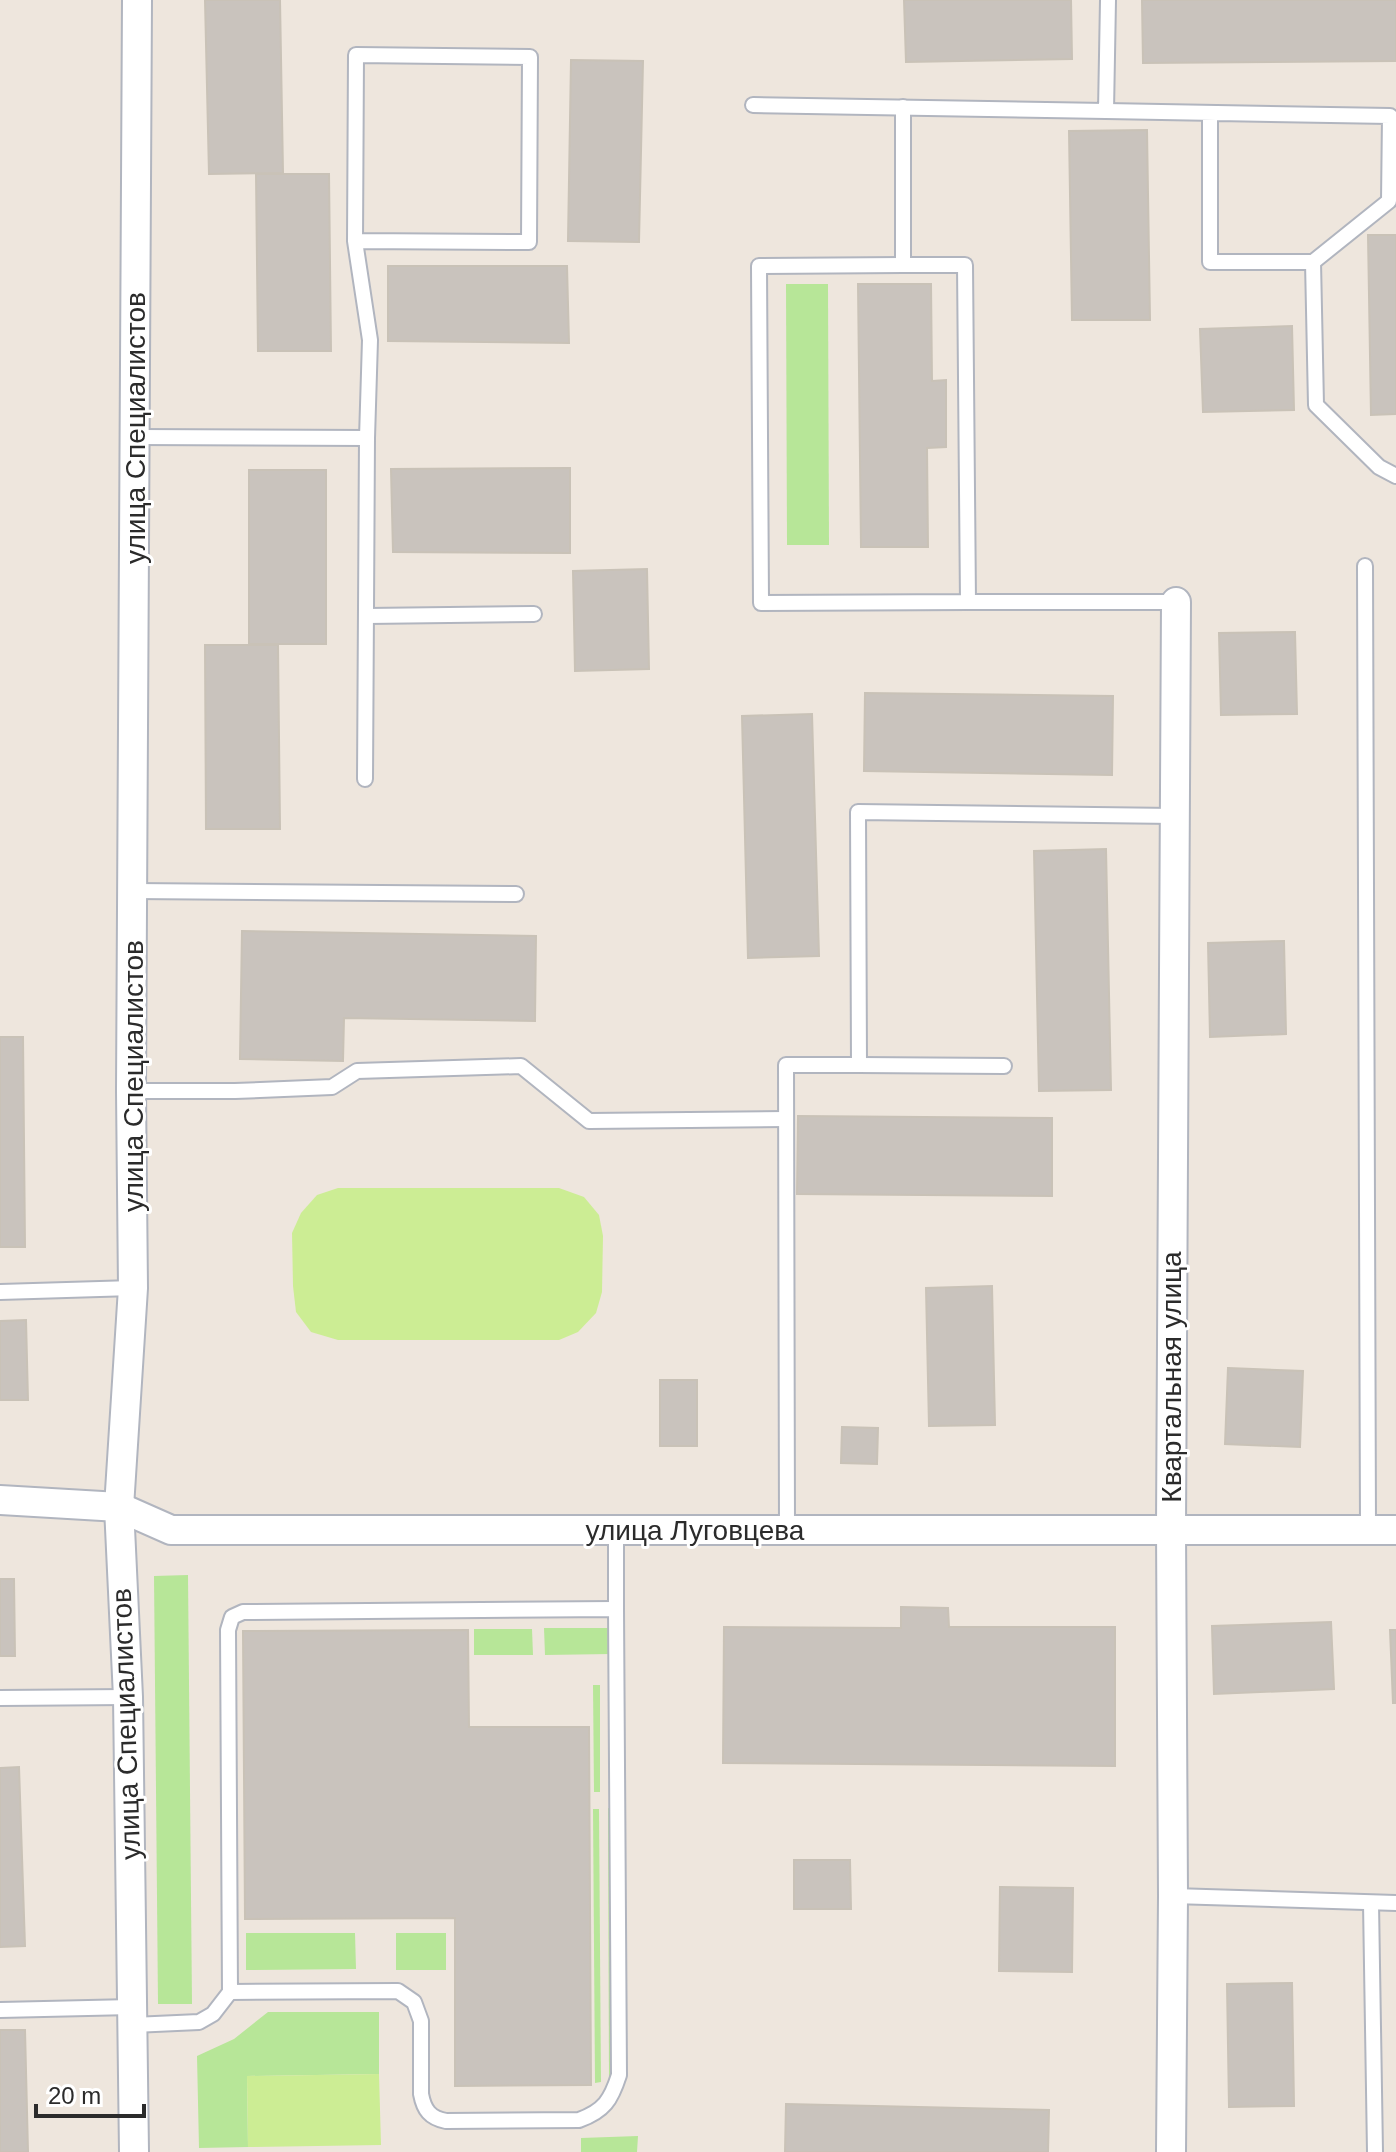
<svg xmlns="http://www.w3.org/2000/svg" width="1396" height="2152" font-family="Arial,sans-serif">
  <rect width="100%" height="100%" fill="#eee6dd"/>
  <g fill="#b7e698">
    <polygon points="786,284 828,284 829,545 787,545"/>
    <polygon points="188,1575 192,2004 158,2004 154,1576"/>
    <polygon points="544,1628 610,1628 611,1654 545,1655"/>
    <polygon points="474,1629 532,1629 533,1655 474,1655"/>
    <polygon points="593,1685 600,1685 600,1792 594,1792"/>
    <polygon points="608,1808 613,1809 615,2065 609,2086"/>
    <polygon points="593,1809 599,1809 601,2082 595,2083"/>
    <polygon points="246,1933 355,1933 356,1969 246,1970"/>
    <rect x="396" y="1933" width="50" height="37"/>
    <polygon points="268,2012 379,2012 379,2074 247,2076 248,2147 199,2148 197,2056 234,2039"/>
    <polygon points="638,2136 637,2152 581,2152 581,2138"/>
  </g>
  <g fill="#cced94">
    <polygon points="338,1188 559,1188 584,1197 599,1215 603,1236 602,1292 596,1313 578,1332 559,1340 338,1340 311,1332 296,1312 293,1286 292,1233 301,1213 317,1195"/>
    <polygon points="379,2074 381,2145 248,2147 247,2076"/>
  </g>
  <g fill="#c9c3bd" stroke="#c9c2b7" stroke-width="2">
    <polygon points="205,0 280,0 283,173 209,174"/>
    <polygon points="904,0 1071,0 1072,59 906,62"/>
    <polygon points="1142,0 1396,0 1396,61 1143,63"/>
    <polygon points="571,60 643,61 639,242 568,241"/>
    <polygon points="1147,130 1150,320 1072,320 1069,131"/>
    <polygon points="256,174 329,174 331,351 258,351"/>
    <polygon points="1368,235 1396,235 1396,414 1371,415"/>
    <polygon points="388,266 567,266 569,343 388,341"/>
    <polygon points="858,284 931,284 932,381 946,380 946,447 927,448 928,547 861,547"/>
    <polygon points="1292,326 1294,410 1203,412 1200,329"/>
    <polygon points="570,468 570,553 393,552 391,469"/>
    <rect x="249" y="470" width="77" height="174"/>
    <polygon points="647,569 649,669 575,671 573,571"/>
    <polygon points="1295,632 1297,714 1221,715 1219,633"/>
    <polygon points="205,645 278,645 280,829 206,829"/>
    <polygon points="865,693 1113,696 1112,775 864,771"/>
    <polygon points="812,714 819,956 748,958 742,716"/>
    <polygon points="1106,849 1111,1090 1039,1091 1034,851"/>
    <polygon points="242,931 536,936 535,1021 344,1018 343,1061 240,1059"/>
    <polygon points="1284,941 1286,1034 1210,1037 1208,943"/>
    <polygon points="0,1037 23,1037 25,1247 0,1247"/>
    <polygon points="798,1116 1052,1118 1052,1196 797,1194"/>
    <polygon points="992,1286 995,1425 929,1426 926,1288"/>
    <polygon points="26,1320 28,1400 0,1400 0,1321"/>
    <polygon points="1228,1368 1303,1371 1300,1447 1225,1444"/>
    <rect x="660" y="1380" width="37" height="66"/>
    <polygon points="842,1427 878,1428 877,1464 841,1463"/>
    <polygon points="0,1579 14,1579 15,1656 0,1656"/>
    <polygon points="901,1607 948,1608 949,1627 1115,1627 1115,1766 723,1763 724,1627 901,1628"/>
    <polygon points="1331,1622 1334,1689 1214,1694 1212,1626"/>
    <polygon points="468,1630 469,1727 589,1727 591,2085 455,2086 455,1918 245,1919 243,1631"/>
    <polygon points="1390,1630 1396,1630 1396,1703 1393,1703"/>
    <polygon points="19,1767 25,1946 0,1947 0,1768"/>
    <polygon points="794,1860 850,1860 851,1909 794,1909"/>
    <polygon points="1000,1887 1073,1888 1072,1972 999,1971"/>
    <polygon points="1292,1983 1294,2106 1229,2107 1227,1984"/>
    <polygon points="0,2030 25,2030 28,2152 0,2152"/>
    <polygon points="786,2104 1049,2110 1048,2152 785,2152"/>
  </g>
  <g fill="none" stroke-linecap="round" stroke-linejoin="round">
    <defs>
      <g id="lane">
        <polyline points="753,105 1106,111 1108,0"/>
        <polyline points="903,107 903,265"/>
        <polyline points="1106,111 1390,116 1389,201 1313,262 1210,262 1210,113"/>
        <polyline points="1313,262 1316,405 1379,467 1396,476"/>
        <polygon points="903,265 965,265 968,602 761,603 759,266"/>
        <polyline points="136,437 367,438 370,340 355,241 356,55 530,57 529,242 355,241"/>
        <polyline points="1365,566 1368,1530"/>
        <polyline points="968,602 1176,602"/>
        <polyline points="367,616 534,614"/>
        <polyline points="365,779 367,438"/>
        <polyline points="133,891 516,894"/>
        <polyline points="859,1065 1004,1066"/>
        <polyline points="131,1091 235,1091 332,1087 357,1071 521,1066 589,1121 786,1119"/>
        <polyline points="0,1292 133,1288"/>
        <polyline points="616,1530 616,1609"/>
        <polyline points="787,1530 786,1065 859,1065 858,812 1174,816"/>
        <polyline points="0,1698 128,1697"/>
        <polyline points="1173,1896 1396,1903"/>
        <polyline points="1371,1903 1375,2152"/>
        <polyline points="0,2010 132,2007"/>
        <path d="M 133,2025 L 199,2022 L 213,2014 L 230,1992 L 228,1630 L 232,1617 L 243,1612 L 616,1609 L 619,2075 C 611,2100 604,2111 579,2120 L 446,2121 C 430,2118 424,2110 421,2094 L 421,2021 L 414,2002 L 398,1991 L 230,1992"/>
      </g>
      <g id="street">
        <polyline points="0,1500 119,1507 171,1530 1396,1530"/>
        <polyline points="134,2152 128,1697 119,1507 133,1288 131,1091 137,0"/>
        <polyline points="1171,2152 1173,1896 1171,1529 1176,602"/>
      </g>
    </defs>
    <use href="#lane" stroke="#b1b5bf" stroke-width="18"/>
    <use href="#street" stroke="#b1b5bf" stroke-width="32"/>
    <use href="#lane" stroke="#fff" stroke-width="14"/>
    <use href="#street" stroke="#fff" stroke-width="28"/>
  </g>
  <g text-anchor="middle" dominant-baseline="central" stroke-width="6" stroke-linejoin="round" paint-order="stroke">
    <g font-size="28" fill="#2b2b2b" stroke="#fff">
      <text transform="translate(135 428) rotate(-90)">улица Специалистов</text>
      <text transform="translate(133 1076) rotate(-90)">улица Специалистов</text>
      <text transform="translate(1171 1377) rotate(-90)">Квартальная улица</text>
      <text x="695" y="1530">улица Луговцева</text>
      <text transform="translate(126 1724) rotate(-92)">улица Специалистов</text>
    </g>
  </g>
  <path d="M36 2104v12h108v-12" fill="none" stroke="#2b2b2b" stroke-width="4"/>
  <text x="48" y="2104" font-size="24" fill="#2b2b2b" stroke="#ffffff" stroke-width="6" paint-order="stroke">20 m</text>
</svg>
